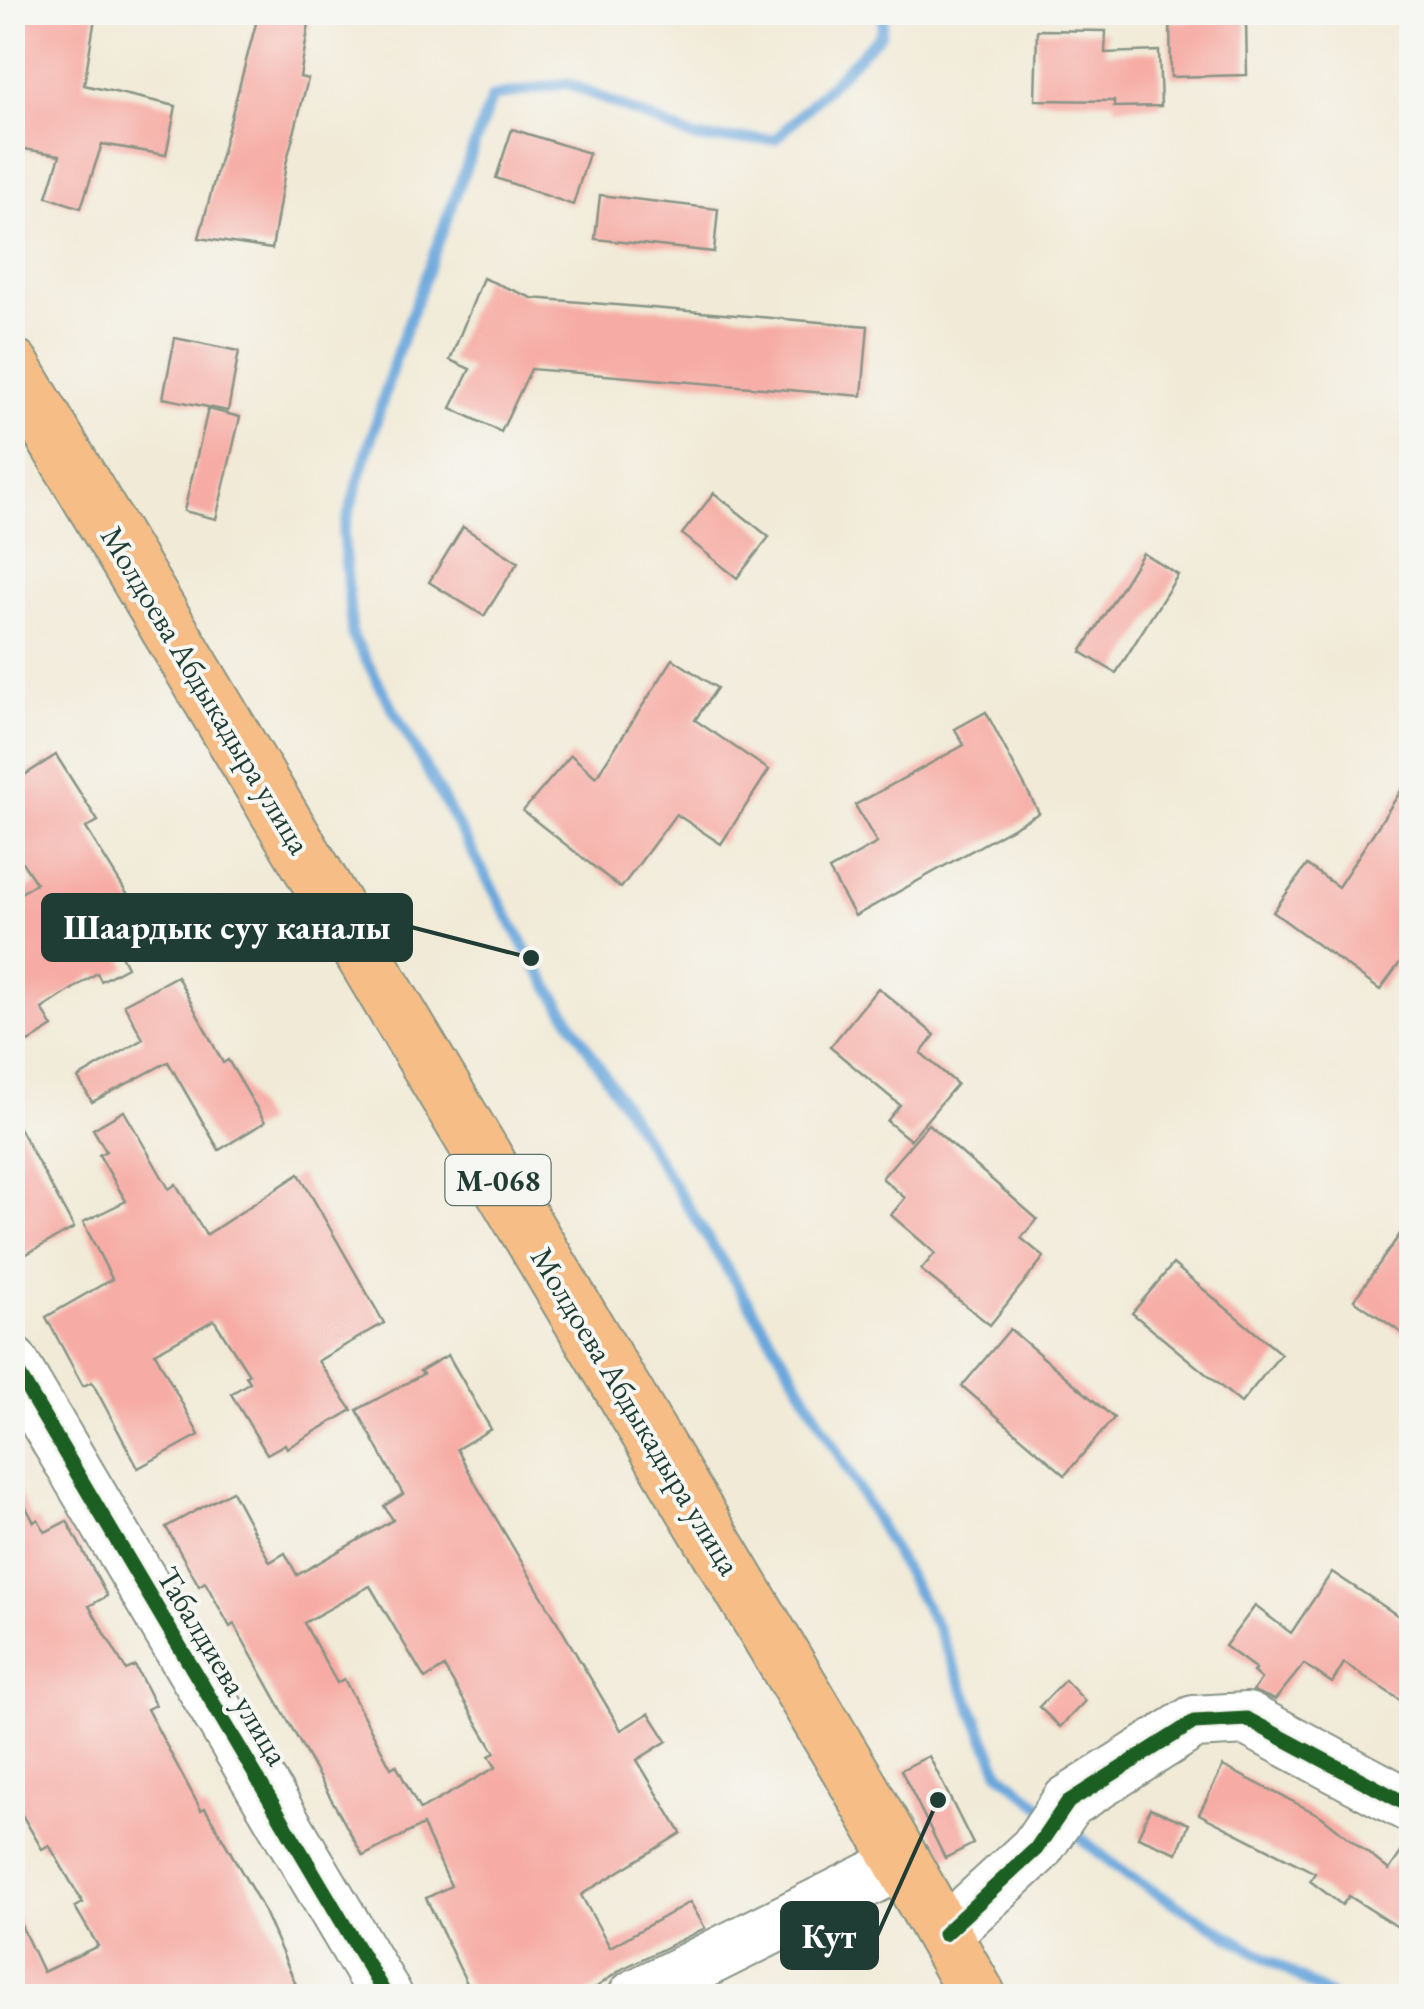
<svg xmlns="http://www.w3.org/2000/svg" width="1424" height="2009" font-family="'EB Garamond',serif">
  <rect width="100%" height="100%" fill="#f6f6f2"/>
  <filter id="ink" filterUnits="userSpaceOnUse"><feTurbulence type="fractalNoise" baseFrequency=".01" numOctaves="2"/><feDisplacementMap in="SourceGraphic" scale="20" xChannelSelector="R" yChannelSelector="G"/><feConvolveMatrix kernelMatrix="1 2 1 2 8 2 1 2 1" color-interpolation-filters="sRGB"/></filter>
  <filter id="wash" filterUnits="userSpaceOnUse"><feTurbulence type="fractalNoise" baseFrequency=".0048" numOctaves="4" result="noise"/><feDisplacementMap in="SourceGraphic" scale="40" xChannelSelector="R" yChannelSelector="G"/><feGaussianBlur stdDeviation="2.25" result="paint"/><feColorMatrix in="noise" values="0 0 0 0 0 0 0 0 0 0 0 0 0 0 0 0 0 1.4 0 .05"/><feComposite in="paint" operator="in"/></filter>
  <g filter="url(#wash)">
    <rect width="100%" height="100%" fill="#f1ead7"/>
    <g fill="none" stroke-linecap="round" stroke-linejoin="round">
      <g stroke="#6ba7dc" stroke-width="11">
        <polyline points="885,12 881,34 776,139 697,139 567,83 492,97 396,356 343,533 352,635 531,958 792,1372 937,1627 1000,1773 1047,1811"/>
        <polyline points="1065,1825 1125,1874 1330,1996"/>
      </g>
    </g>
    <g id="blocks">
      <g fill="#f6aca4" fill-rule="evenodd">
        <polygon points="12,12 96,12 84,85 176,106 166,155 102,144 81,208 47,197 60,155 12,147"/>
        <polygon points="259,12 311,12 300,77 308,79 286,164 272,249 199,238"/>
        <polygon points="1246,19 1247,75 1171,77 1170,21"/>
        <polygon points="1037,30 1106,31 1105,53 1159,51 1161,106 1114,107 1114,101 1035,100"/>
        <polygon points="512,129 589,153 573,205 496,178"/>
        <polygon points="600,195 718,209 714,252 595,239"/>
        <polygon points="483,278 532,298 868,326 862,396 531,369 501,432 451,408 470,369 450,360"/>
        <polygon points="175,338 239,351 228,411 163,398"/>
        <polygon points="208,409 240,417 216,519 184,511"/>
        <polygon points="714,493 769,537 737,578 682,534"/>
        <polygon points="463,527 518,562 484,616 429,582"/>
        <polygon points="1143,553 1178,575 1116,673 1081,652"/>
        <polygon points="673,659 717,688 695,720 769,770 721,844 676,814 621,888 523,811 571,755 596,777"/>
        <polygon points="986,712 1039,813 855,916 829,870 877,843 855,805 964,745 955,729"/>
        <polygon points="56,755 98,821 86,828 147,926 116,945 127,967 101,981 97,973 42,1009 53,1027 29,1042 12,1017 12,899 36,883 12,847 12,783"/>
        <polygon points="1412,774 1412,946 1380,990 1273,912 1307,865 1338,887"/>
        <polygon points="177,976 223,1063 228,1060 265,1122 219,1150 168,1062 92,1102 78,1078 143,1039 124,1004"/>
        <polygon points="878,988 935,1035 921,1053 957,1084 910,1140 887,1121 900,1105 830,1047"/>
        <polygon points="124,1111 169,1189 176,1184 206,1235 299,1174 384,1323 318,1361 352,1410 287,1448 285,1444 267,1454 231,1394 250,1382 246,1376 249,1374 214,1320 155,1353 199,1435 138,1468 92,1382 83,1386 46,1317 112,1279 83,1222 126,1201 99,1155 106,1151 93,1129"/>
        <polygon points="12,1115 74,1228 12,1262"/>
        <polygon points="928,1124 1037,1219 1021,1238 1044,1257 990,1325 921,1270 935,1253 891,1215 905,1198 882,1178"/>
        <polygon points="1412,1217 1412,1340 1354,1300"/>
        <polygon points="1173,1264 1281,1354 1241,1403 1132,1313"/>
        <polygon points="1010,1329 1114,1418 1065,1475 962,1386"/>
        <path d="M 448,1355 L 491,1429 L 457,1449 L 478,1488 L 621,1730 L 649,1713 L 667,1741 L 637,1760 L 681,1833 L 581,1895 L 610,1947 L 690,1902 L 705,1928 L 622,1969 L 584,1996 L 473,1996 L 426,1898 L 451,1886 L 423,1825 L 363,1856 L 234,1624 L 230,1627 L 205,1582 L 199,1586 L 166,1527 L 232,1491 L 270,1562 L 285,1553 L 297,1575 L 393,1520 L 384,1506 L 403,1494 L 357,1410 L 423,1374 L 420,1371 ZM 370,1586 L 425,1679 L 444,1667 L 495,1753 L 489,1756 L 496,1767 L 420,1810 L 396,1765 L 391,1768 L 344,1679 L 337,1683 L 304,1623 Z"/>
        <polygon points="12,1482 34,1522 38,1519 45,1532 67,1521 107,1596 89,1606 126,1670 135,1666 155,1705 147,1709 201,1810 205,1808 261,1905 301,1996 12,1996 12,1906 43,1972 98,1946 75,1907 83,1903 49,1845 42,1849 12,1798"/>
        <polygon points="1332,1572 1412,1625 1412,1708 1344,1663 1332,1683 1304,1664 1275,1700 1253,1691 1261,1679 1253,1672 1256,1669 1225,1646 1255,1606 1291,1633"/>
        <polygon points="1065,1680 1085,1701 1060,1727 1039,1707"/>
        <polygon points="929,1756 973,1844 945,1858 901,1770"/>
        <polygon points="1223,1766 1321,1816 1389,1870 1412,1837 1412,1936 1349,1896 1342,1905 1310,1881 1315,1873 1199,1814"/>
        <polygon points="1150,1808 1189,1824 1177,1853 1138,1837"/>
      </g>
    </g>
  </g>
  <g filter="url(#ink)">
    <use href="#blocks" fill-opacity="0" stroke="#889486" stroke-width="2.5"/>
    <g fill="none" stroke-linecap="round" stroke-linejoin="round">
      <defs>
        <g id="minor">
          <polyline points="12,1363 386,1996"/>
          <polyline points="944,1934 1036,1849 1068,1802 1194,1722 1247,1719 1412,1807"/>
          <polyline points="635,1996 904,1862"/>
        </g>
        <polyline id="major" points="12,366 853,1775 978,1996"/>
      </defs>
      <use href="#minor" stroke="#889486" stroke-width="56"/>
      <use href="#major" stroke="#889486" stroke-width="59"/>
      <use href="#minor" stroke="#fff" stroke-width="52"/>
      <use href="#major" stroke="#f6be86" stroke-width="55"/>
      <defs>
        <g id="cycleway">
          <polyline points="12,1363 386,1996"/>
          <polyline points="944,1934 1036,1849 1068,1802 1194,1722 1247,1719 1412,1807"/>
        </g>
      </defs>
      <use href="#cycleway" stroke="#f6f6f2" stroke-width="21"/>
      <use href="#cycleway" stroke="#1b5e20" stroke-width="15"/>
    </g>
  </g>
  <g text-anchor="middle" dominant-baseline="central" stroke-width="8" stroke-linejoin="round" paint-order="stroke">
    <rect fill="#f6f6f2" stroke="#60746d" stroke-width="2.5" x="445.5" y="1155" width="105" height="50" rx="8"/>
    <g font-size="30" font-weight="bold" fill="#1f3d34">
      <text x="498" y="1180">М-068</text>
    </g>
    <g font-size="32" fill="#1f3d34" stroke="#f6f6f2">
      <text transform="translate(206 690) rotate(59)">Молдоева Абдыкадыра улица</text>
      <text transform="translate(636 1411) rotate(59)">Молдоева Абдыкадыра улица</text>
      <text transform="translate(223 1666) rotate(59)">Табалдиева улица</text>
    </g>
  </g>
  <path fill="none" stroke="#1f3d34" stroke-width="4" d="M531 958L411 927M938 1800L877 1936"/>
  <g fill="#1f3d34" stroke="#f6f6f2" stroke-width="4">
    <circle cx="531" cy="958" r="10"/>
    <circle cx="938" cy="1800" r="10"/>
  </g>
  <g fill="#1f3d34" stroke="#1f3d34" stroke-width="4">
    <rect x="43" y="895" width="368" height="65" rx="10"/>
    <rect x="782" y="1903" width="95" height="65" rx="10"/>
  </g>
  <g font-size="35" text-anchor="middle" font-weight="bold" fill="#fff">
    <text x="227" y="939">Шаардык суу каналы</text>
    <text x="829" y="1948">Кут</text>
  </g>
  <rect width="1424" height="2009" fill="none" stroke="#f6f6f2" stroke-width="50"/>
</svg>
